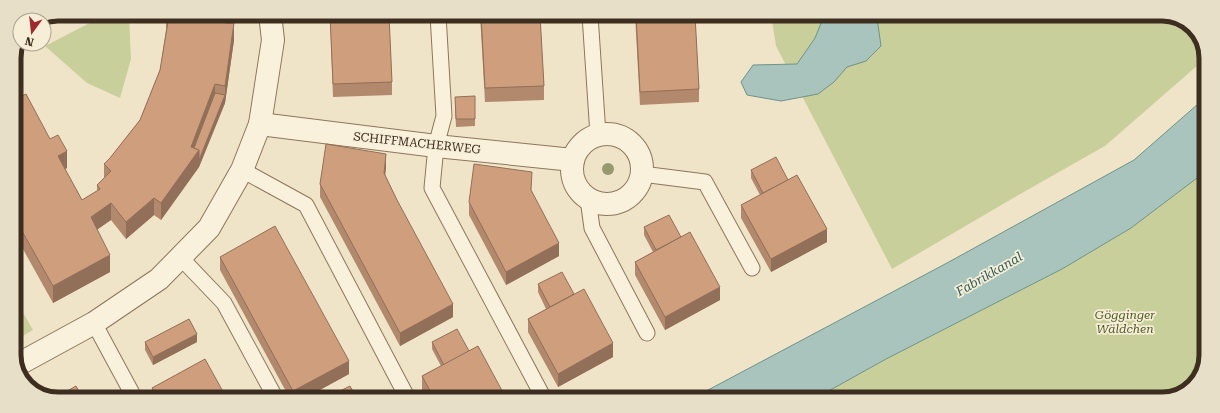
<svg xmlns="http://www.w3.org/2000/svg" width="1220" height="413" font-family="'Roboto Serif',serif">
  <rect width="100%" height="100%" fill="#f0e4c8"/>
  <g fill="#c9cf9b">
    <polygon points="107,14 129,14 131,59 120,98 87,83 45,46"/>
    <polygon points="771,15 1176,16 1197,31 1206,55 1206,58 1105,146 1022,193 892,269 776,46"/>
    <polygon points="1205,172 1204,369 1189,390 1162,399 816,398 886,359 1062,269 1131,228"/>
    <polygon points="18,304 33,330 14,341 14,307"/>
  </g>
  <g fill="#a9c4bc" stroke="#6f938a">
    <polygon points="824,16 878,16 877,18 881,46 866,61 847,67 834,82 818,94 781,101 747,95 741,82 753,65 797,64 815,38"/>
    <polygon points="1206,97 1205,172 1131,228 1062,269 886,359 816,398 693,398 947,263 1134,160"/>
  </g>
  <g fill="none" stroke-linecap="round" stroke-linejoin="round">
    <defs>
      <g id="lane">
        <polyline points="438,15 444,116 436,146 432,188 541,393"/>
        <polyline points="590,15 598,135"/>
        <polyline points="242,170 306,205 407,397"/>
        <polyline points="642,174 705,182 752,268"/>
        <polyline points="588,199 592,228 647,333"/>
        <polyline points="181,258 224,303 275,397"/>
        <polyline points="94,323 134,397"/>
      </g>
      <g id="street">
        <polyline points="260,124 436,146 573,160"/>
        <circle cx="607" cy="169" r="35"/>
        <polyline points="17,365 94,323 159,279 209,228 242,170 260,124 273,40 270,14"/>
      </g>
    </defs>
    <use href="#lane" stroke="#8d765c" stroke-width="17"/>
    <use href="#street" stroke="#8d765c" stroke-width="24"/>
    <use href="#lane" stroke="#faf1dc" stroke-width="15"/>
    <use href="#street" stroke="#faf1dc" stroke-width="22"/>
  </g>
  <circle fill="#96986f" cx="608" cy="169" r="6"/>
  <g fill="#b2896c">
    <polygon points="166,14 224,14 225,23 234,40 225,103 199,167 161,220 154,215 126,239 111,220 97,229 110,272 53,303 14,233 14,100 50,139 67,168 65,169 82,200 97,191 97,185 104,178 104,164 110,158 140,120 160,70 166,30"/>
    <polygon points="330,15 389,15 392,82 392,95 333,97"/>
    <polygon points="480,15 540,15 544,86 544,100 485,102"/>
    <polygon points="635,15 695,15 699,89 699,102 640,105"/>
    <polygon points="455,104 475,119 475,126 456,127"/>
    <polygon points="386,167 385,175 453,317 400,346 320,197 320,184"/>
    <polygon points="751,170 788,180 827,242 771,272 741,218 741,205 760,195 751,178"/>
    <polygon points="531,191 559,256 506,285 469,215 469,202"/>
    <polygon points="644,227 681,237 720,300 665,330 635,275 635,262 653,252 644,235"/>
    <polygon points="220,257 349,374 307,397 289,397 220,270"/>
    <polygon points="538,284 574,294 613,357 558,387 528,332 528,319 546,309 538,292"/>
    <polygon points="145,342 197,342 153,365 145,350"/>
    <polygon points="432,342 469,351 506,398 426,398 422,390 422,376 441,366 432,349"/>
    <polygon points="152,388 226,397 152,397"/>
  </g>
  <g fill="#916f58">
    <polygon points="234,23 234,40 225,103 199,167 161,220 161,203 225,95 225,86"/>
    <polygon points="215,84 215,100 193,157 191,147"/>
    <polygon points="67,151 67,168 58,173 58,156"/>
    <polygon points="386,154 386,167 384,186 384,173"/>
    <polygon points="154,198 154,215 126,239 126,222"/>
    <polygon points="111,203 111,220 91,234 91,217"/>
    <polygon points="827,229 827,242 771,272 771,259"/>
    <polygon points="559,243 559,256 506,285 506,272"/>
    <polygon points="110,255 110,272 53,303 53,286"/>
    <polygon points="720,287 720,300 665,330 665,317"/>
    <polygon points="453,304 453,317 400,346 400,333"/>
    <polygon points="197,334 197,342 153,365 153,357"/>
    <polygon points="613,343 613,357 558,387 558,374"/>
    <polygon points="349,361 349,374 307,397 293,397 293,391"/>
  </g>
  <g fill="#cf9f7d" stroke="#916f58">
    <polygon points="167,14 224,14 225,23 234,23 225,86 215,84 191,147 199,150 161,203 154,198 126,222 111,203 91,217 110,255 53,286 14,217 14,100 26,94 50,139 58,135 67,151 58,156 82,200 100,189 97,185 111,171 104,164 110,158 140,120 160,70 168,22"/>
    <polygon points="330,15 389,15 392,82 333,84"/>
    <polygon points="481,15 540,15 544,86 485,88"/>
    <polygon points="636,15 695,15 699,89 640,92"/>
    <polygon points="215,93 225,95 199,160 199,150 194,148"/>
    <polygon points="475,96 475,119 456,119 455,97"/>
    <polygon points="326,144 386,154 384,173 397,200 453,304 400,333 320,184"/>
    <polygon points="776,157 788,180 763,193 751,170"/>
    <polygon points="474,164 532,172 531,190 559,243 506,272 469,202"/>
    <polygon points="797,175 827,229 771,259 741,205"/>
    <polygon points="669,215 681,237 656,250 644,227"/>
    <polygon points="275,226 349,361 293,391 220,257"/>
    <polygon points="690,232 720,287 665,317 635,262"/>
    <polygon points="562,272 574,294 550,307 538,284"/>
    <polygon points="584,289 613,343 558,374 528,319"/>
    <polygon points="189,319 197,334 153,357 145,342"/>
    <polygon points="457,329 469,351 444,365 432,342"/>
    <polygon points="478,346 506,398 434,398 422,376"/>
    <polygon points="205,359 226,397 157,397 152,388"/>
    <polygon points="76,386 82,397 57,397"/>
    <polygon points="350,386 356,397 328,397"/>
  </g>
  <g text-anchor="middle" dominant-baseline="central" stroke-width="3.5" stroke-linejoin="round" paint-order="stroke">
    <g font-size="12" fill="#3d2e20" stroke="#f7eed8">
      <text transform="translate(417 143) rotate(6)">SCHIFFMACHERWEG</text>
    </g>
    <g font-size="12" font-style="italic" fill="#4d5a26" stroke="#f7eed8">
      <text x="1125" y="315">Gögginger<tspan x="1125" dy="14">Wäldchen</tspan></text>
    </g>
    <g font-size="13" font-style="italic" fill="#2f5d5a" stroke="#f7eed8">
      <text transform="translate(989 274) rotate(-30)">Fabrikkanal</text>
    </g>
  </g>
  <path d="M0 0H1220V413H0ZM58 21H1162A37 37 0 0 1 1199 58V355A37 37 0 0 1 1162 392H58A37 37 0 0 1 21 355V58A37 37 0 0 1 58 21Z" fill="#e8dfc9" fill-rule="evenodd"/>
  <path fill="none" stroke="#3d2e20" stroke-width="5" d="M58 21H1162A37 37 0 0 1 1199 58V355A37 37 0 0 1 1162 392H58A37 37 0 0 1 21 355V58A37 37 0 0 1 58 21Z"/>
  <g transform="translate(32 32) rotate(195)"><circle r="19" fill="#f7eed8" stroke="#ada18e"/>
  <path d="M0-3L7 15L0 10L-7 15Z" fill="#9e2a2b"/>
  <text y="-6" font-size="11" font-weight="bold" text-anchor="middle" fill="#3d2e20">N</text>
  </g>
</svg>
